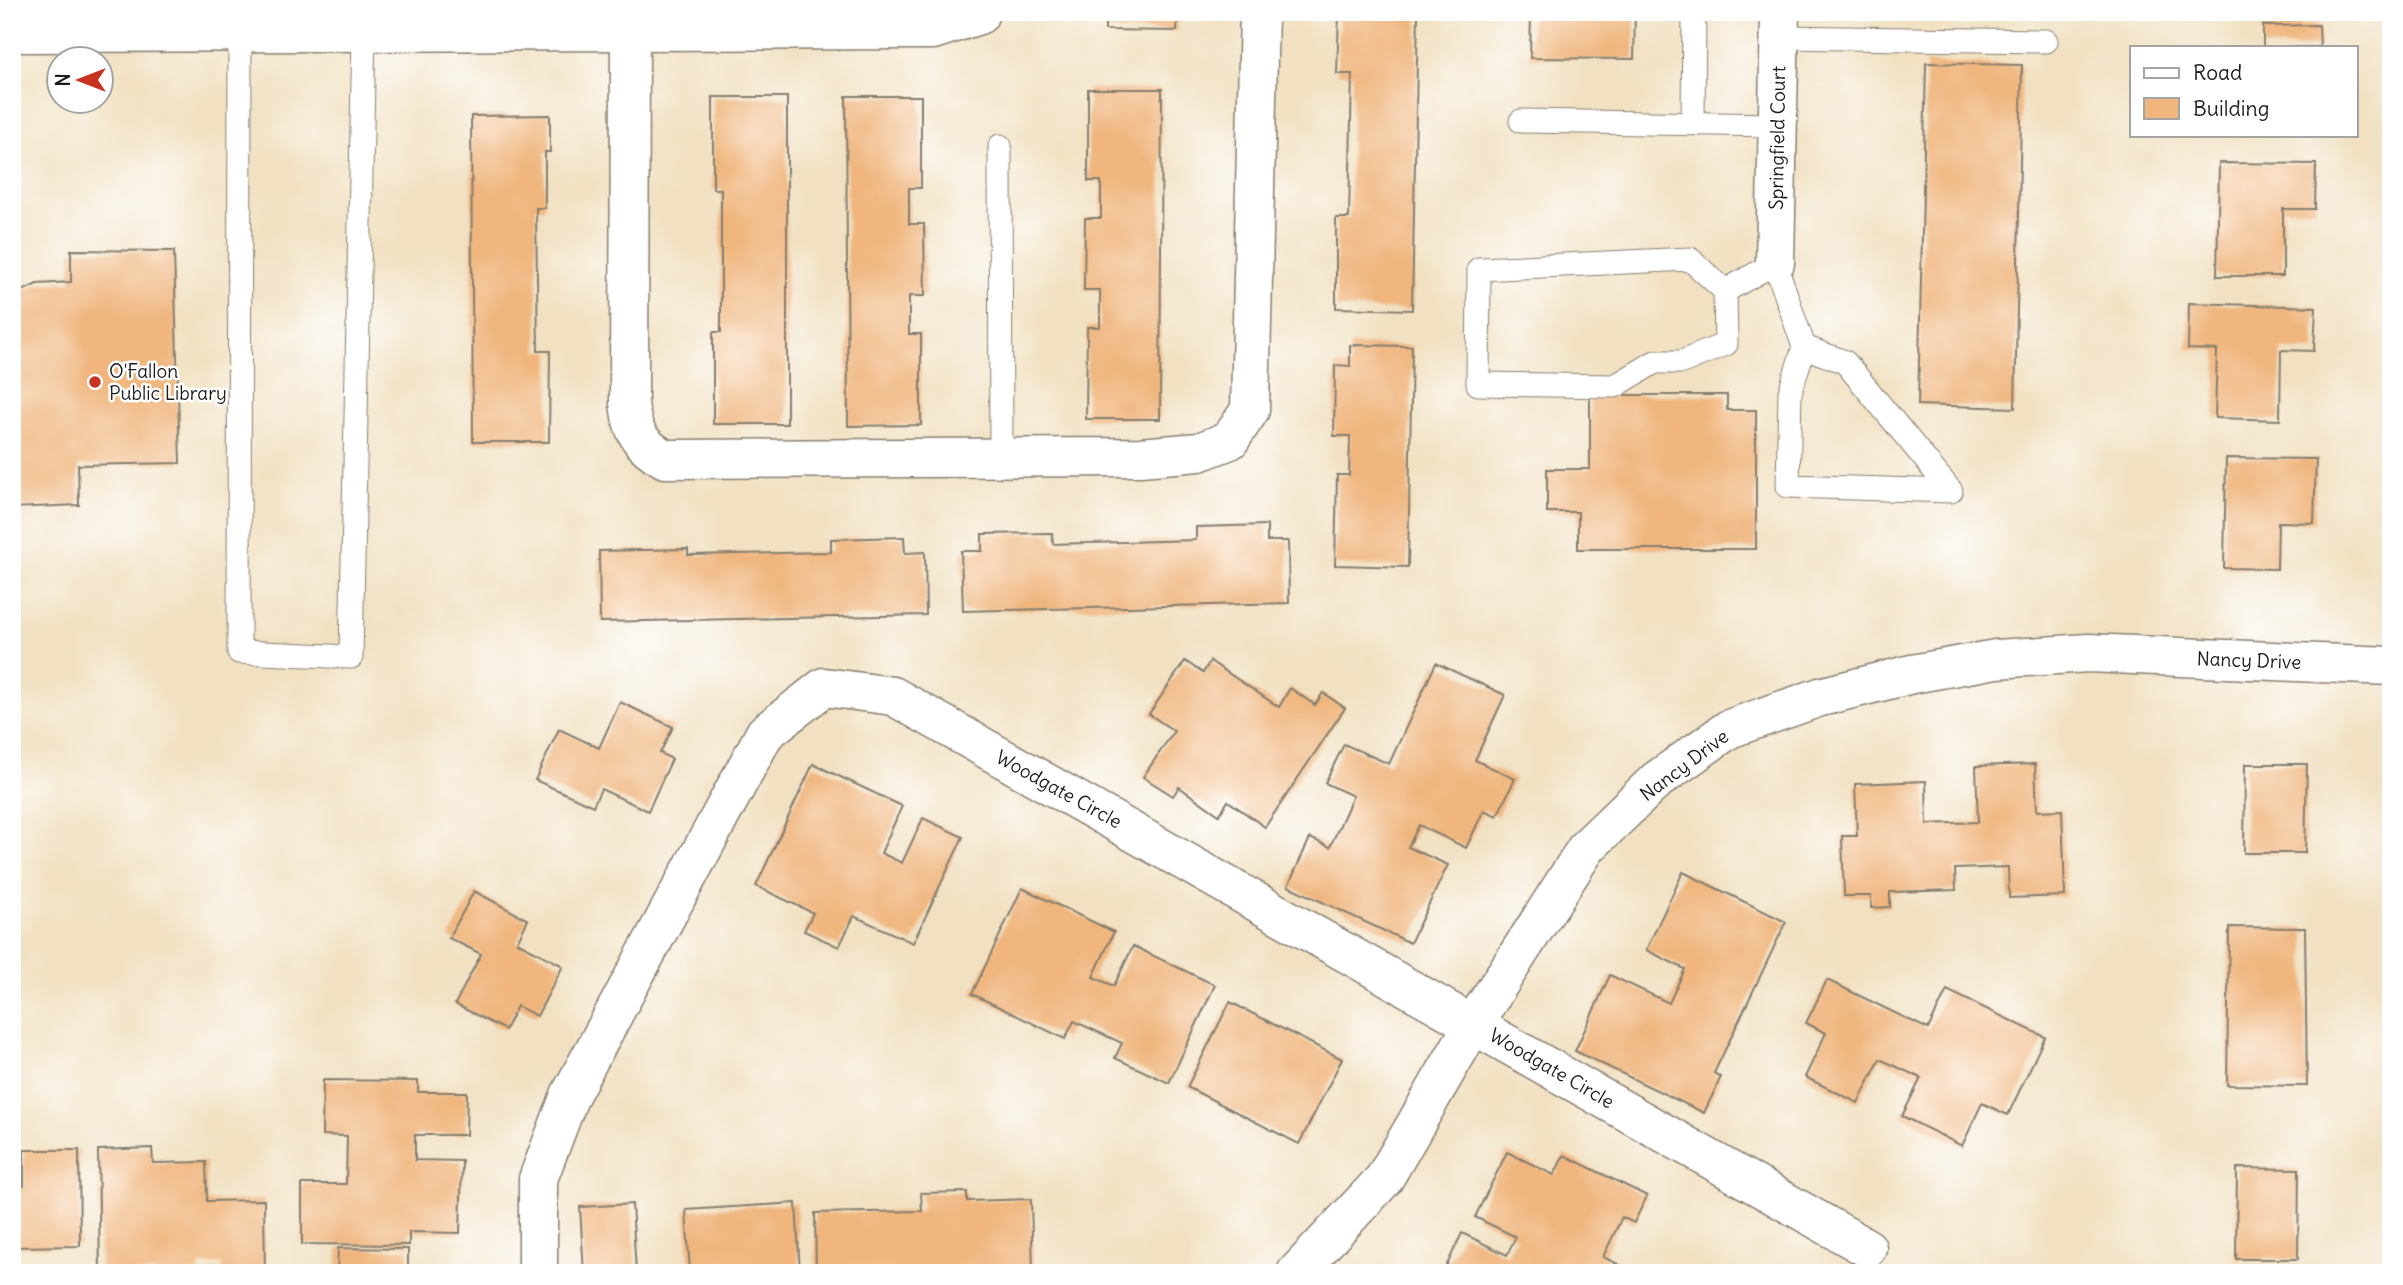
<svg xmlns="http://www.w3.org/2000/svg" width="2403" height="1285" font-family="Delius,sans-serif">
  <rect width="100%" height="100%" fill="#fff"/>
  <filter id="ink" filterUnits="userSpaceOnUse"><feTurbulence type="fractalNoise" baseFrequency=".0143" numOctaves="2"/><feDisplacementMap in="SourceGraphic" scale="14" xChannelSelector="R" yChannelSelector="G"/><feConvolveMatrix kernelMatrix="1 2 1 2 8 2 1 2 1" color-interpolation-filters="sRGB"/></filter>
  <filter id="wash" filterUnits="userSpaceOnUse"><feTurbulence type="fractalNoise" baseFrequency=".00686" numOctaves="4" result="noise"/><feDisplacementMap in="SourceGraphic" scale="28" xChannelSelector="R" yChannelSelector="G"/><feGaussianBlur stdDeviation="1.57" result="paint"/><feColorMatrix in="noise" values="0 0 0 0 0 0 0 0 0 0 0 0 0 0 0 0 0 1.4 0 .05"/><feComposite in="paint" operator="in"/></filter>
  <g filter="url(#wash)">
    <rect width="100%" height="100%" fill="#f1e1c2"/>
    <g id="blocks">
      <g fill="#f0b67e">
        <polygon points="1105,12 1178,12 1177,31 1105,30"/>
        <polygon points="1339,12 1418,12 1412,310 1336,308 1336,218 1349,218 1352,74 1337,74"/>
        <polygon points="1531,12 1635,12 1634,59 1530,58"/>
        <polygon points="2319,25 2320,47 2263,47 2263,26"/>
        <polygon points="1926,63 2022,65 2015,408 1918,405"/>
        <polygon points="1088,89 1162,89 1160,419 1086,419 1087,327 1100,327 1100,290 1084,290 1085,218 1101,218 1101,181 1088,181"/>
        <polygon points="846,96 921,96 921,188 909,188 909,224 924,224 925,296 909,296 909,334 921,334 921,425 848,426"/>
        <polygon points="713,97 787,97 787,424 713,424 713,332 721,332 721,189 713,189"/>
        <polygon points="550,115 550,152 545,152 545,208 536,208 538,351 550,351 549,442 473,442 471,116"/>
        <polygon points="2219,163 2316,164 2315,209 2283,209 2283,276 2217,276"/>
        <polygon points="71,250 174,251 180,463 78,465 79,505 12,508 12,301 22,291 37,284 71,282"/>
        <polygon points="2189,303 2316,307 2314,351 2281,350 2280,420 2215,418 2217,350 2188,349"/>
        <polygon points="1350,345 1412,346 1408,567 1335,565 1337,475 1349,475 1350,436 1334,436 1335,365 1350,366"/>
        <polygon points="1590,395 1727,395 1727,410 1756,410 1756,549 1578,549 1578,512 1547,512 1547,469 1590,469"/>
        <polygon points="2226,458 2316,459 2314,523 2278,522 2277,569 2224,568"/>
        <polygon points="1267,525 1267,541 1288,541 1289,603 963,611 961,551 982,551 982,534 1052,533 1053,544 1196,540 1196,527"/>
        <polygon points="904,537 905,553 925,552 926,615 600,622 599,551 688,549 688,555 831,552 831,539"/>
        <polygon points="1185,661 1203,673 1210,661 1279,707 1290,688 1315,705 1323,693 1345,708 1265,827 1228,801 1219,815 1179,787 1173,796 1143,777 1174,731 1149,714"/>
        <polygon points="1436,663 1505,695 1475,760 1515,779 1497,816 1484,810 1466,848 1419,825 1408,847 1448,865 1410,943 1288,886 1310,838 1330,847 1353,796 1325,783 1344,744 1389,764"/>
        <polygon points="620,702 673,727 660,753 672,759 648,811 601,789 593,806 535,780 559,729 599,748"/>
        <polygon points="813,764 902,806 881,853 902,863 923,818 963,837 913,943 854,916 839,947 804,931 813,913 756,886"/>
        <polygon points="2035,764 2037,811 2062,810 2065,896 2009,898 2008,867 1955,869 1956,890 1890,892 1890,907 1871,908 1871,896 1844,896 1842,836 1857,836 1855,784 1926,781 1927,824 1978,822 1976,766"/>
        <polygon points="2245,764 2307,764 2305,853 2244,853"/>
        <polygon points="1683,872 1786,922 1714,1073 1721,1077 1704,1113 1575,1051 1610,975 1669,1003 1685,969 1646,950"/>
        <polygon points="1022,888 1114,932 1093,977 1114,986 1133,946 1215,985 1169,1083 1115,1058 1122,1043 1074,1021 1065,1039 972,994"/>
        <polygon points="474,891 528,920 517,942 563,966 537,1016 517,1006 505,1030 455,1004 481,954 449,938"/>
        <polygon points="2229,927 2305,928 2307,1086 2227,1085"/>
        <polygon points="1827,980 1928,1029 1947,990 2045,1037 2008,1115 1982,1103 1962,1146 1902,1116 1921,1078 1880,1059 1858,1103 1805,1077 1826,1033 1806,1023"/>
        <polygon points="1230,1002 1342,1059 1299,1144 1187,1087"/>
        <polygon points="323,1080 418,1081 418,1092 467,1092 466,1135 415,1135 415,1160 462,1161 460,1233 409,1232 409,1245 302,1244 302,1184 346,1184 347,1136 322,1135"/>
        <polygon points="152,1148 153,1163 206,1162 207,1201 264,1200 265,1273 223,1273 222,1264 199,1265 199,1273 100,1273 98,1150"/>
        <polygon points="24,1150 79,1150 80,1246 12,1247 12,1187 24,1186"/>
        <polygon points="1507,1152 1554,1175 1564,1155 1647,1196 1634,1223 1622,1217 1603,1257 1622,1266 1618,1273 1443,1273 1462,1233 1507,1255 1516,1237 1475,1217"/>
        <polygon points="2237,1168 2299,1169 2298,1259 2236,1259"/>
        <polygon points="967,1192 967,1201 1031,1199 1033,1273 816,1273 815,1213 922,1211 921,1193"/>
        <polygon points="796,1203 800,1273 690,1273 686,1210"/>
        <polygon points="632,1204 636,1273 584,1273 580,1207"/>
        <polygon points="338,1248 408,1249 408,1267 458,1268 457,1273 337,1273"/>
      </g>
    </g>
  </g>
  <g filter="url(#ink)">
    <use href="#blocks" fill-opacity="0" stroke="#867e6f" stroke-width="2"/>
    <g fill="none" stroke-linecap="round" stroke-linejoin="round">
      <defs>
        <g id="lane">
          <polyline points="240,33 239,652 351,657 364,31"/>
          <polyline points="1780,37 2046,41"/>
          <polyline points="1521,121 1777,125"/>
          <polyline points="1693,123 1694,12"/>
          <polyline points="1000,146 1001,457"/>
          <polygon points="1690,259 1725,291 1726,344 1682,362 1655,362 1615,386 1478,384 1479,269"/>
          <polyline points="1725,291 1775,263 1804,347 1790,392 1788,486 1951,491 1845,362 1804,347"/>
        </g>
        <g id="street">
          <path d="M 630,31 L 629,403 C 632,432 640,445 665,459 L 1140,457 L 1199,452 L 1230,440 L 1250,410 L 1259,12"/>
          <polyline points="12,33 933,30 979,15 980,12"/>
          <polyline points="1775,263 1780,12"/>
          <polyline points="538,1273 538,1179 570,1095 765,733 824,687 893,696 1867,1248"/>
          <polyline points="1296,1273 1384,1179 1474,1023 1587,847 1657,780 1729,729 1820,697 1912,674 1996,659 2088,653 2391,666"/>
        </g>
      </defs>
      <use href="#lane" stroke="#867e6f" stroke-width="25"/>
      <use href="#street" stroke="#867e6f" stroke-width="41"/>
      <use href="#lane" stroke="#fff" stroke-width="23"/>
      <use href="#street" stroke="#fff" stroke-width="38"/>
    </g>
  </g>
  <circle fill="#c8321e" stroke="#fff" stroke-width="2.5" cx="95" cy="382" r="7"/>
  <g text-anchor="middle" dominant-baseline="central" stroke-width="5" stroke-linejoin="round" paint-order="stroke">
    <g font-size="19" fill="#1c1c1c" stroke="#fff">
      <text transform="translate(1777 138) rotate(-89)">Springfield Court</text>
      <text transform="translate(2249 660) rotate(2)">Nancy Drive</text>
      <text transform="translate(1684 765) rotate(-37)">Nancy Drive</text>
      <text transform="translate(1059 789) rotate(29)">Woodgate Circle</text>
      <text transform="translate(1552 1068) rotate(30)">Woodgate Circle</text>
    </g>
    <g font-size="19" fill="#1c1c1c" stroke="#fff" text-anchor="start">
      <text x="109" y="371">O'Fallon<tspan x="109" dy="22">Public Library</tspan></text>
    </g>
  </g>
  <rect width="2403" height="1285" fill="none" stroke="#fff" stroke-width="42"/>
  <rect x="2130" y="46" width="228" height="91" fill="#ffffff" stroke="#a4a4a4" stroke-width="2"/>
  <rect x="2144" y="68" width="35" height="10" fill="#ffffff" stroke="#a4a4a4" stroke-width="2"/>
  <text x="2193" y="80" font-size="21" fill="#1c1c1c">Road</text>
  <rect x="2144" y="98" width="35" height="21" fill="#f0b67e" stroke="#a4a4a4" stroke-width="2"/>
  <text x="2193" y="116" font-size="21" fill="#1c1c1c">Building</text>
  <g transform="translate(80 80) rotate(270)"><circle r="33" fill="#ffffff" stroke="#a4a4a4" stroke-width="2"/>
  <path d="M0-5L12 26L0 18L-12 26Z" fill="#c8321e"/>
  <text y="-10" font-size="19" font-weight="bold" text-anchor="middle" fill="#1c1c1c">N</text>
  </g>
</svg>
